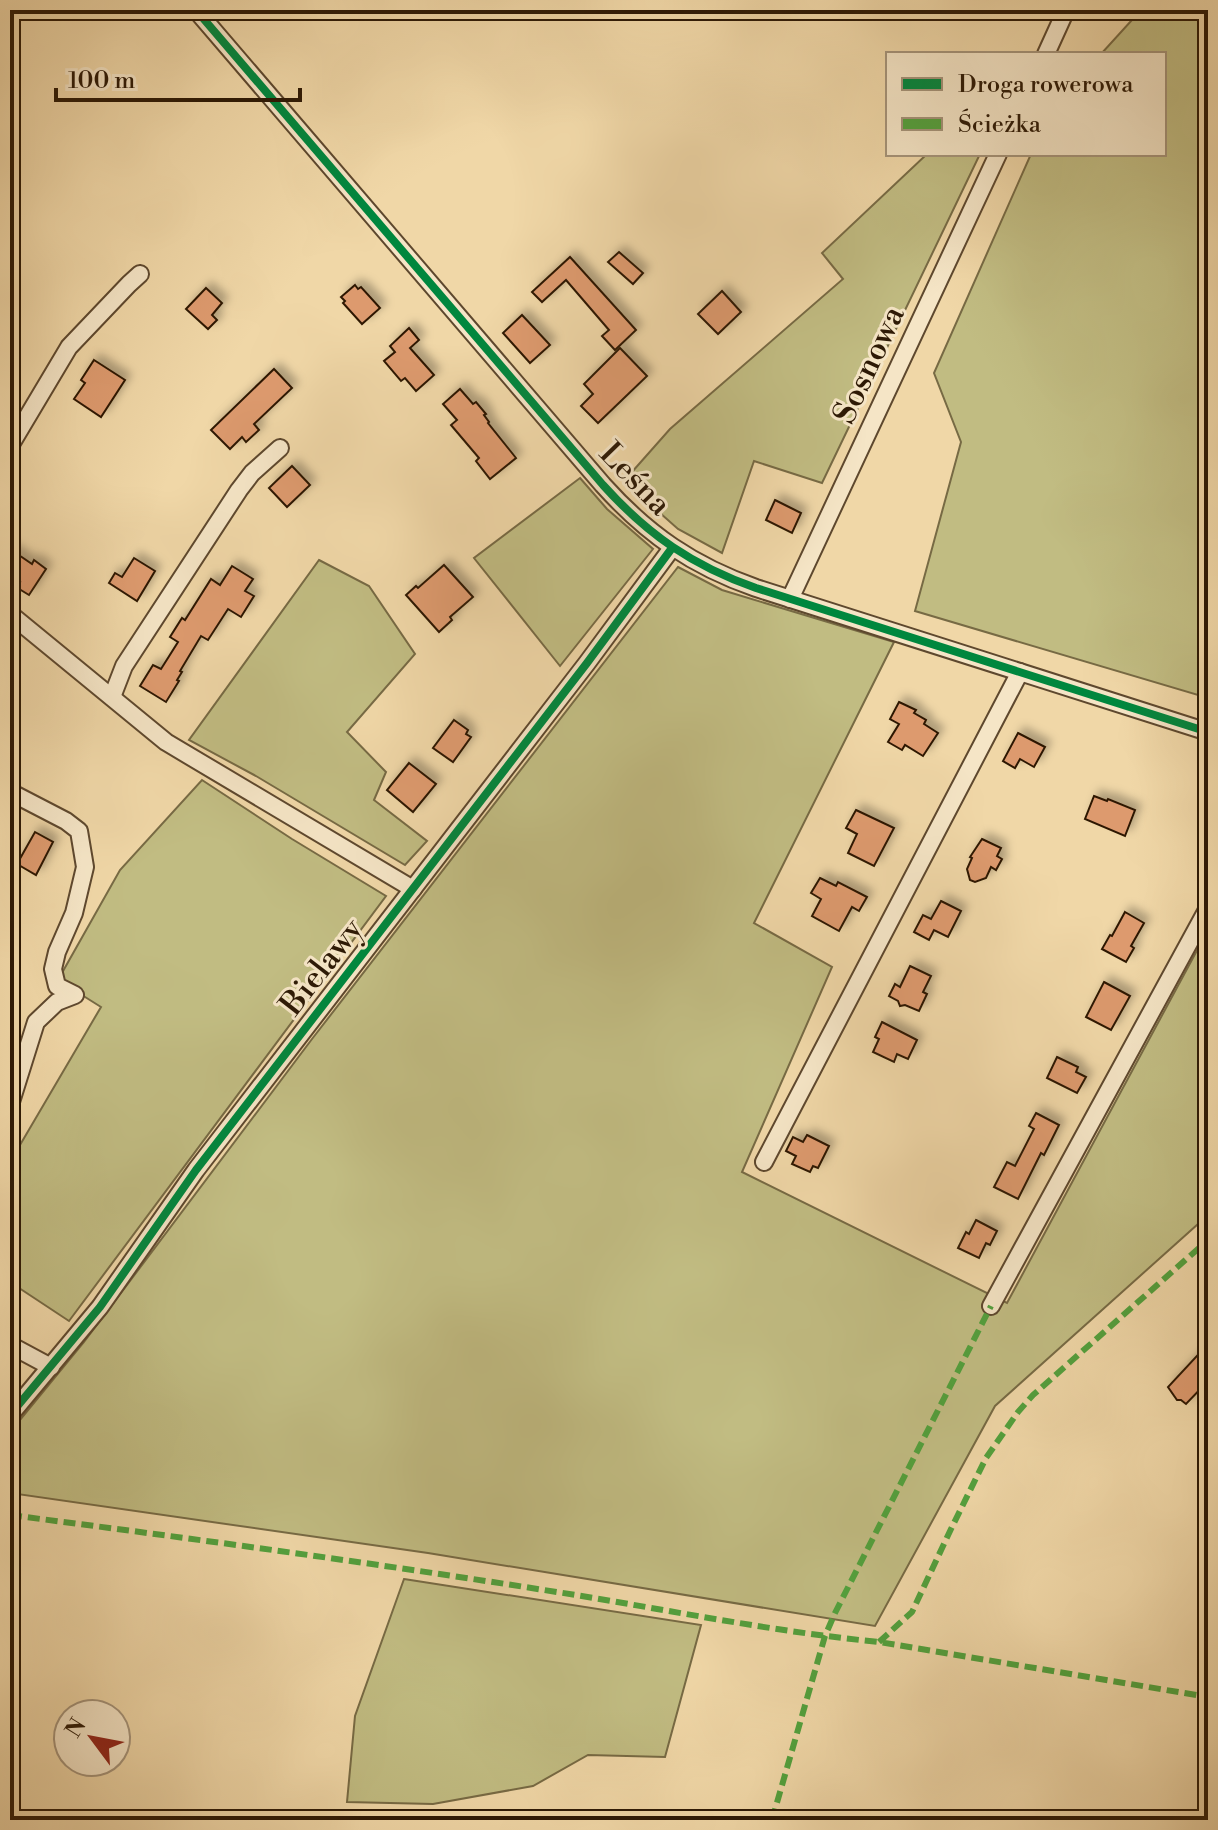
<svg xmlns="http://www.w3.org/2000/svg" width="1218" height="1830" font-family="'Libre Bodoni',serif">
  <defs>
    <filter id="shadow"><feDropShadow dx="6" dy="-6" stdDeviation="4" flood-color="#0004"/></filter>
  </defs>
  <rect width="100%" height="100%" fill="#f0d7a7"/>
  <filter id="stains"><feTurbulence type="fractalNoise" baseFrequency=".0025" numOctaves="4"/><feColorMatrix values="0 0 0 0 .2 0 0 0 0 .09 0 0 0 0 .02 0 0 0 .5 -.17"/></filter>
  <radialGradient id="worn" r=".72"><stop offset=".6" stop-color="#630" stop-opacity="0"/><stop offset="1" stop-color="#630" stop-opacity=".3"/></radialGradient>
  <g fill="#c1bc82" stroke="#776a44" stroke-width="2">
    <polygon points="1141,10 1208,10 1208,698 915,611 961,442 934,373 1031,154 1164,154 1164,54 1101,54"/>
    <polygon points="927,154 980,154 822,483 754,461 722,553 678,529 624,481 670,429 843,279 822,253"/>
    <polygon points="580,478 607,509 653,549 560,666 474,558"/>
    <polygon points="319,560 369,586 415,654 347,732 386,772 374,800 427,841 405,865 256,776 189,740"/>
    <polygon points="678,567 722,590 894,642 754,923 832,967 742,1172 1007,1303 1208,930 1208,1215 995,1406 875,1626 428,1553 10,1493 10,1432 84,1342 312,1039"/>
    <polygon points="202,780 292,839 386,896 69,1321 10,1282 10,1162 101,1007 58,980 120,870"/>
    <polygon points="404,1579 701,1625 665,1757 588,1755 533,1786 433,1804 347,1802 355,1716"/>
  </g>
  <g fill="#dd9a6e" stroke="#2d1905" stroke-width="2" filter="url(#shadow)">
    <polygon points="619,252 643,273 633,284 608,262"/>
    <polygon points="570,257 636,330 615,350 602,336 609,330 566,280 542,302 532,292"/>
    <polygon points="355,285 358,289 361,287 380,308 362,324 343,303 345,301 341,297"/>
    <polygon points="206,288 222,303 212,315 217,320 208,329 186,309"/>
    <polygon points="722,291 741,312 718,334 698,314"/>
    <polygon points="522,315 550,345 530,363 503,333"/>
    <polygon points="409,328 419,340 410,348 434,375 416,391 405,378 401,381 384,361 395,352 390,346"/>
    <polygon points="620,348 647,376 598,423 581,406 593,394 584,384"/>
    <polygon points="94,360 125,380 101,417 74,399 85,383 81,380"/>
    <polygon points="274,369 292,388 254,424 259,430 246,442 242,437 230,449 211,430"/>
    <polygon points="460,389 473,404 476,402 486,414 484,415 489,422 488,423 516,458 490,479 476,461 479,458 451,425 457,420 443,404"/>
    <polygon points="292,466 310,485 287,507 269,488"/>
    <polygon points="775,500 801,513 792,533 766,520"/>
    <polygon points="10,549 32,564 34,560 46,569 29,595 16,587 20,582 10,575"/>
    <polygon points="134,558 155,571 137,601 109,583 115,573 122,577"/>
    <polygon points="444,565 473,597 450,617 452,620 439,632 406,595 416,586 418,588"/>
    <polygon points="232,566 253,579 245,591 254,596 241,617 228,609 208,640 201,636 180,671 182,672 177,680 179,681 166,702 140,686 153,665 161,669 178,642 170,637 182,618 185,620 211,579 220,585"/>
    <polygon points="899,702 916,710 914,713 926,720 924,724 938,733 923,756 905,745 902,750 888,742 899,724 890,719"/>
    <polygon points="454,720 468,730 466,734 471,737 453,762 433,748"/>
    <polygon points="1018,733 1045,747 1034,767 1020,759 1015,768 1003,761"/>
    <polygon points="409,763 436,784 413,812 387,790"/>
    <polygon points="1094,796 1107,801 1108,799 1135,810 1125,836 1085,819"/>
    <polygon points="856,810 894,828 874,866 848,853 857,834 846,828"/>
    <polygon points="35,832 53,842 36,875 17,864"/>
    <polygon points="982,839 1001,848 997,856 1002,859 996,870 991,867 986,878 975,882 970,880 967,869 972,858 970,857"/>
    <polygon points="820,878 836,886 838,882 867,897 859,911 852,907 839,931 812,916 821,899 811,893"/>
    <polygon points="941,901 961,911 948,937 934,930 929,940 914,932 923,915 931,919"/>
    <polygon points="1125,912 1144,923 1131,946 1134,948 1126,962 1102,949 1110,935 1112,936"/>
    <polygon points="910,966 931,976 923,992 927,994 919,1011 905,1005 900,1006 898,1001 889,996 895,984 900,987"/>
    <polygon points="1104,982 1130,996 1111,1030 1086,1017"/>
    <polygon points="882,1022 917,1040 908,1059 897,1054 894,1062 873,1052 879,1039 875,1037"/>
    <polygon points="1057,1057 1078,1067 1076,1072 1086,1077 1077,1093 1047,1078"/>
    <polygon points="1036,1113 1059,1125 1044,1155 1041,1153 1018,1199 994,1187 1007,1162 1015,1166 1034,1129 1029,1126"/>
    <polygon points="807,1135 829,1146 818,1168 813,1166 810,1172 792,1164 796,1156 786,1151 793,1137 803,1142"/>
    <polygon points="976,1220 997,1231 990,1245 986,1243 979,1258 958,1248 966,1232 969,1234"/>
    <polygon points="1208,1344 1208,1381 1186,1404 1181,1400 1177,1400 1168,1387"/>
  </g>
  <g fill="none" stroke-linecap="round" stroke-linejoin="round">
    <defs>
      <g id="minor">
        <path d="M 196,10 L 603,485 C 648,535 693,566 756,588 L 1208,732"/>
        <polyline points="1046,54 1066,10"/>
        <polyline points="10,446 69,347 129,284 140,274"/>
        <polyline points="790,599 998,154"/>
        <polyline points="10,614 166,742 413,889"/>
        <polyline points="112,697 124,666 239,490 252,473 280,448"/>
        <polyline points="10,792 66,821 79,831 85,867 74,913 57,952 53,969 57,986 75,995 57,1002 36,1022 10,1105"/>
        <polyline points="764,1162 1020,672"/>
        <polyline points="991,1306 1208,908"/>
        <polyline points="10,1345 51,1367"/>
        <polyline points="10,1415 100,1307 196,1170 587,663 672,548"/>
      </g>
    </defs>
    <use href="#minor" stroke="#5e482e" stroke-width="20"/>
    <use href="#minor" stroke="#f5e5c6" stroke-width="16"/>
    <g stroke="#52a13d" stroke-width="6" stroke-dasharray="12 6" stroke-linecap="butt">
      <path d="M 10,1515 C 188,1538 366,1562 544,1590 C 655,1607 766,1631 879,1642 L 1208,1697"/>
      <polyline points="879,1642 912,1612 951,1529 986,1458 1018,1412 1033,1395 1208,1240"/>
      <polyline points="772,1820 825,1636 835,1613 991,1306"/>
    </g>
    <defs>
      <g id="cycleway">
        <path d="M 196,10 L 603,485 C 648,535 693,566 756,588 L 1208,732"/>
        <polyline points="10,1415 100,1307 196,1170 587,663 672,548"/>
      </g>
    </defs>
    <use href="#cycleway" stroke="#f5e5c6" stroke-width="13"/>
    <use href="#cycleway" stroke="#00873e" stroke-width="8"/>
  </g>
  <g text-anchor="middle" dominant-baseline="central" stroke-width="6" stroke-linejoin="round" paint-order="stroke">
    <g font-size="32" fill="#2d1905" stroke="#f5e5c6">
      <text transform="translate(869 365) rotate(-65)">Sosnowa</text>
      <text transform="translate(635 479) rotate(46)">Leśna</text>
      <text transform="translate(322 967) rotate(-52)">Bielawy</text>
    </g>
  </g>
  <rect width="1218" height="1830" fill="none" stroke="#f0d7a7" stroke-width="40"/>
  <rect x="12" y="12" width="1194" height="1806" fill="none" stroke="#2d1905" stroke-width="4"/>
  <rect x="20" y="20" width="1178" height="1790" fill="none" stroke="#2d1905" stroke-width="2"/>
  <rect x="886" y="52" width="280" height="104" fill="#f5e5c6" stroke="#a59379" stroke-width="2"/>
  <rect x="902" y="78" width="40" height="12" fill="#00873e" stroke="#a59379" stroke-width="2"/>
  <text x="958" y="92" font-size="24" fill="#2d1905">Droga rowerowa</text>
  <rect x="902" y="118" width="40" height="12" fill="#52a13d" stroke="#a59379" stroke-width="2"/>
  <text x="958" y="132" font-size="24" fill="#2d1905">Ścieżka</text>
  <g transform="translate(92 1738) rotate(302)"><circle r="38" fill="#f5e5c6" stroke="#a59379" stroke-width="2"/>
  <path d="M0-6L14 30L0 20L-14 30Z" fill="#8f2418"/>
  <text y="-12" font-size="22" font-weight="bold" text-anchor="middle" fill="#2d1905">N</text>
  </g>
  <path d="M56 88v12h244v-12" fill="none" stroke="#2d1905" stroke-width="4"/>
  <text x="68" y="88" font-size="24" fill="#2d1905" stroke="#f5e5c6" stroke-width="6" paint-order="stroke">100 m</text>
  <rect width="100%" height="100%" filter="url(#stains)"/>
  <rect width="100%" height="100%" fill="url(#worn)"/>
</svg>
